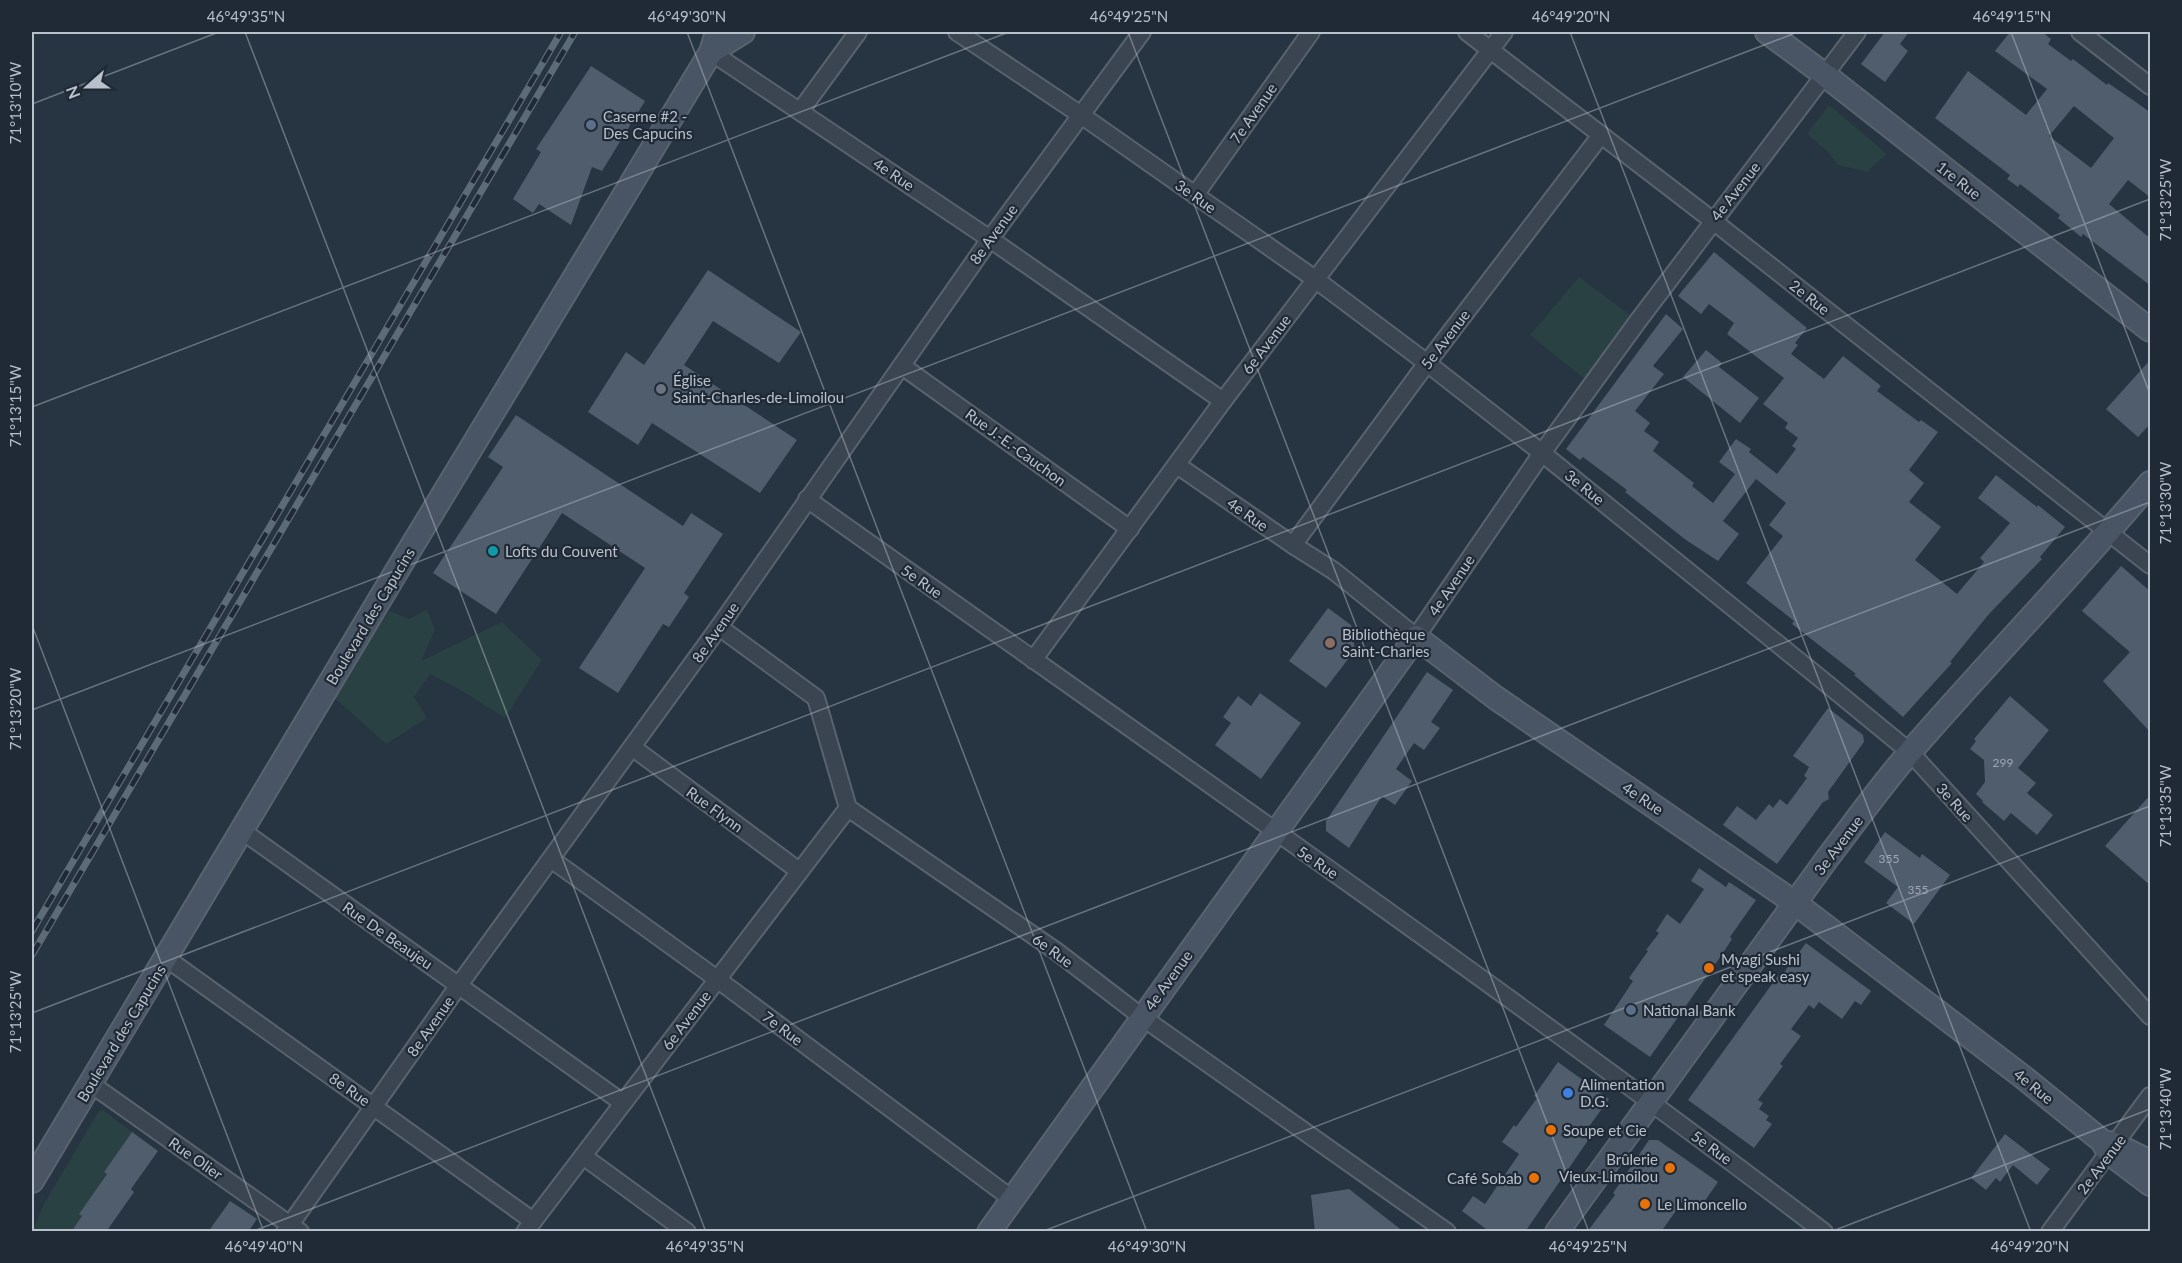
<svg xmlns="http://www.w3.org/2000/svg" width="2182" height="1263" font-family="Lato,sans-serif">
  <rect width="100%" height="100%" fill="#273441"/>
  <g fill="#294142">
    <polygon points="1829,105 1887,154 1867,172 1838,165 1828,152 1807,134"/>
    <polygon points="1579,277 1638,321 1592,385 1530,335"/>
    <polygon points="427,609 435,630 421,661 502,622 542,660 505,718 457,688 430,674 414,697 427,718 386,744 329,693 390,611 409,619"/>
    <polygon points="103,1110 132,1132 104,1172 107,1174 79,1214 82,1216 71,1231 32,1232 44,1204 99,1111"/>
  </g>
  <g fill="#505d6c" fill-rule="evenodd">
    <polygon points="1885,32 1909,32 1900,44 1908,51 1885,82 1861,64"/>
    <path d="M 2010,32 L 2042,32 L 2051,39 L 2048,44 L 2071,61 L 2073,59 L 2107,85 L 2108,83 L 2133,100 L 2151,113 L 2151,198 L 2128,180 L 2109,204 L 2151,239 L 2151,286 L 2083,234 L 2081,237 L 2058,218 L 2060,215 L 2020,184 L 2018,187 L 2007,179 L 2010,175 L 1935,118 L 1968,71 L 2026,115 L 2047,89 L 1995,51 ZM 2074,106 L 2114,138 L 2091,168 L 2049,136 Z"/>
    <polygon points="591,66 645,101 602,171 592,167 571,225 539,204 533,213 513,199 541,152 536,149"/>
    <polygon points="1714,252 1807,328 1795,343 1798,345 1791,354 1824,379 1843,356 1881,386 1877,391 1919,422 1921,420 1938,432 1909,470 1924,483 1909,502 1941,527 1915,560 1957,594 1984,562 1980,558 2010,523 1978,498 1996,475 2037,507 2038,505 2065,527 2040,557 2042,559 1989,614 1950,662 1952,663 1903,717 1854,675 1856,674 1792,624 1794,621 1746,583 1783,536 1769,525 1786,503 1756,479 1723,521 1739,534 1718,561 1686,540 1625,492 1627,490 1583,457 1580,460 1566,449 1666,314 1683,329 1653,366 1664,374 1635,411 1650,423 1644,431 1659,442 1653,451 1694,483 1692,486 1713,503 1735,474 1719,462 1736,439 1751,449 1749,452 1777,474 1796,449 1792,446 1798,438 1785,428 1788,423 1763,404 1784,378 1727,334 1734,323 1709,304 1701,314 1678,296"/>
    <polygon points="708,270 801,332 779,363 713,321 684,365 797,440 760,493 652,423 638,445 588,412 626,352 644,365"/>
    <polygon points="1706,350 1722,363 1719,367 1759,398 1740,423 1683,377"/>
    <polygon points="2151,359 2151,423 2138,437 2106,409"/>
    <polygon points="516,415 683,526 691,513 723,534 684,593 689,597 669,627 663,624 618,693 579,668 645,568 562,513 496,614 433,573 503,467 488,457"/>
    <polygon points="2121,566 2151,592 2151,733 2103,681 2130,652 2082,611"/>
    <polygon points="1328,608 1351,625 1355,650 1326,688 1289,661"/>
    <polygon points="1427,672 1453,690 1431,722 1440,728 1424,750 1414,743 1396,769 1412,781 1395,805 1382,796 1349,848 1326,831 1326,821"/>
    <polygon points="1260,693 1301,723 1261,779 1215,745 1231,723 1223,717 1238,696 1251,706"/>
    <polygon points="2010,696 2049,730 2018,768 2036,783 2027,793 2053,815 2037,835 2011,813 2004,821 1982,802 1983,801 1976,794 1985,782 1984,760 1970,749 1976,741 1974,739"/>
    <polygon points="1828,708 1863,735 1864,742 1828,792 1829,799 1823,802 1777,864 1723,825 1737,806 1756,820 1769,804 1773,808 1780,799 1787,805 1807,778 1804,776 1809,767 1793,756"/>
    <polygon points="2151,794 2151,886 2105,846"/>
    <polygon points="1885,832 1920,858 1922,854 1950,875 1914,924 1886,903 1898,887 1864,862"/>
    <polygon points="1699,868 1726,887 1729,882 1756,900 1730,937 1732,939 1723,953 1650,1057 1604,1025 1633,981 1629,978 1648,951 1646,950 1659,933 1656,931 1667,914 1680,924 1704,889 1691,881"/>
    <polygon points="1806,943 1871,991 1861,1005 1855,1001 1842,1019 1819,1002 1814,1009 1809,1005 1791,1029 1801,1036 1780,1064 1783,1066 1758,1100 1763,1103 1759,1109 1769,1116 1766,1120 1772,1124 1754,1148 1688,1100 1780,973 1782,975"/>
    <polygon points="1558,1062 1609,1099 1585,1132 1591,1136 1525,1232 1490,1232 1462,1211 1473,1196 1485,1204 1519,1154 1502,1142 1514,1125 1516,1127 1537,1098 1534,1096"/>
    <polygon points="132,1132 158,1151 131,1189 134,1192 106,1232 71,1232 82,1216 79,1214 107,1174 104,1172"/>
    <polygon points="2005,1134 2050,1169 2037,1185 2013,1165 2000,1182 1996,1178 1986,1190 1971,1178"/>
    <polygon points="1649,1140 1658,1140 1718,1182 1697,1212 1682,1202 1661,1232 1587,1232 1615,1195 1613,1193"/>
    <polygon points="1349,1189 1404,1232 1315,1232 1311,1195"/>
    <polygon points="230,1201 257,1219 248,1232 208,1232"/>
  </g>
  <g fill="none" stroke-linecap="round" stroke-linejoin="round">
    <defs>
      <g id="street">
        <polyline points="957,32 1081,115 1315,279 1427,363 1542,453 1826,683 1910,752 2150,1016"/>
        <polyline points="1467,32 1712,220 2150,565"/>
        <polyline points="2080,32 2150,86"/>
        <polyline points="711,52 990,239 1223,401"/>
        <polyline points="801,110 858,32"/>
        <polyline points="1195,195 1311,32"/>
        <polyline points="902,366 1130,529"/>
        <polyline points="1177,465 1293,545 1334,571 1416,637 1542,453 1638,321 1857,32"/>
        <path d="M 807,499 C 1147,741 1491,979 1824,1232"/>
        <polyline points="1293,545 1427,363 1601,135"/>
        <polyline points="719,627 816,698 848,808 1056,951 1142,1017 1447,1232"/>
        <polyline points="1033,660 1223,401 1504,32"/>
        <polyline points="632,747 799,871"/>
        <polyline points="241,830 623,1103"/>
        <polyline points="551,859 717,979 1012,1199"/>
        <polyline points="166,958 533,1221"/>
        <polyline points="91,1084 300,1232"/>
        <polyline points="583,1156 687,1232"/>
        <polyline points="285,1232 459,985 719,627 990,239 1142,32"/>
        <polyline points="525,1232 848,808"/>
        <polyline points="2050,1232 2150,1096"/>
      </g>
      <g id="secondary">
        <polyline points="1767,32 1825,75 2150,330"/>
        <polyline points="711,52 743,32"/>
        <polyline points="2112,1143 2150,1162"/>
        <polyline points="32,1181 398,569 711,52 717,32"/>
        <polyline points="989,1232 1416,637 1496,698 1795,903 2023,1077 2102,1141 2109,1153 2150,1184"/>
        <path d="M 1557,1232 L 1829,856 C 1856,821 1882,784 1911,751 C 1989,661 2073,575 2150,483"/>
      </g>
    </defs>
    <use href="#street" stroke="#59636e" stroke-width="20"/>
    <use href="#secondary" stroke="#59636e" stroke-width="26"/>
    <use href="#street" stroke="#3b4551" stroke-width="16"/>
    <use href="#secondary" stroke="#495564" stroke-width="22"/>
    <defs>
      <g id="rail">
        <polyline points="32,931 561,32"/>
        <polyline points="32,955 575,32"/>
      </g>
    </defs>
    <use href="#rail" stroke="#5d6a78" stroke-width="7"/>
    <use href="#rail" stroke="#202a36" stroke-width="4.5" stroke-dasharray="14" stroke-linecap="butt"/>
  </g>
  <path fill="none" stroke="#b8c0cb" stroke-width="1.5" stroke-opacity="0.45" d="M 245,32 L 706,1232M 687,32 L 1147,1232M 1128,32 L 1589,1232M 1570,32 L 2031,1232M 2011,32 L 2150,394M 32,104 L 219,32M 32,407 L 1009,32M 32,625 L 264,1232M 32,710 L 1798,32M 32,1013 L 2150,199M 251,1232 L 2150,502M 1041,1232 L 2150,806M 1830,1232 L 2150,1109"/>
  <g fill="#5c6f8a" stroke="#202a36" stroke-width="2">
    <circle cx="591" cy="125" r="6"/>
    <circle cx="1631" cy="1010" r="6"/>
  </g>
  <circle fill="#6b7280" stroke="#202a36" stroke-width="2" cx="661" cy="389" r="6"/>
  <circle fill="#0f9aa8" stroke="#202a36" stroke-width="2" cx="493" cy="551" r="6"/>
  <circle fill="#8d6e63" stroke="#202a36" stroke-width="2" cx="1330" cy="643" r="6"/>
  <g fill="#e8710a" stroke="#202a36" stroke-width="2">
    <circle cx="1709" cy="968" r="6"/>
    <circle cx="1551" cy="1130" r="6"/>
    <circle cx="1670" cy="1168" r="6"/>
    <circle cx="1534" cy="1178" r="6"/>
    <circle cx="1645" cy="1204" r="6"/>
  </g>
  <circle fill="#3f7fe0" stroke="#202a36" stroke-width="2" cx="1568" cy="1093" r="6"/>
  <g text-anchor="middle" dominant-baseline="central" stroke-width="4.5" stroke-linejoin="round" paint-order="stroke">
    <g font-size="12" fill="#9ea7b3">
      <text x="2003" y="762">299</text>
      <text x="1889" y="858">355</text>
      <text x="1918" y="889">355</text>
    </g>
    <g font-size="15" fill="#b8c0cb" stroke="#202a36">
      <text transform="translate(1253 113) rotate(-55)">7e Avenue</text>
      <text transform="translate(894 174) rotate(34)">4e Rue</text>
      <text transform="translate(1959 180) rotate(38)">1re Rue</text>
      <text transform="translate(1735 191) rotate(-52)">4e Avenue</text>
      <text transform="translate(1196 196) rotate(35)">3e Rue</text>
      <text transform="translate(993 234) rotate(-54)">8e Avenue</text>
      <text transform="translate(1810 297) rotate(38)">2e Rue</text>
      <text transform="translate(1445 339) rotate(-53)">5e Avenue</text>
      <text transform="translate(1266 344) rotate(-53)">6e Avenue</text>
      <text transform="translate(1016 447) rotate(36)">Rue J.-E.-Cauchon</text>
      <text transform="translate(1585 487) rotate(39)">3e Rue</text>
      <text transform="translate(1248 514) rotate(35)">4e Rue</text>
      <text transform="translate(922 581) rotate(35)">5e Rue</text>
      <text transform="translate(1451 585) rotate(-56)">4e Avenue</text>
      <text transform="translate(370 616) rotate(-59)">Boulevard des Capucins</text>
      <text transform="translate(715 632) rotate(-55)">8e Avenue</text>
      <text transform="translate(1643 798) rotate(34)">4e Rue</text>
      <text transform="translate(1955 802) rotate(48)">3e Rue</text>
      <text transform="translate(715 809) rotate(36)">Rue Flynn</text>
      <text transform="translate(1838 845) rotate(-53)">3e Avenue</text>
      <text transform="translate(1318 862) rotate(34)">5e Rue</text>
      <text transform="translate(388 935) rotate(35)">Rue De Beaujeu</text>
      <text transform="translate(1053 950) rotate(36)">6e Rue</text>
      <text transform="translate(1168 980) rotate(-54)">4e Avenue</text>
      <text transform="translate(686 1020) rotate(-53)">6e Avenue</text>
      <text transform="translate(430 1026) rotate(-55)">8e Avenue</text>
      <text transform="translate(783 1028) rotate(37)">7e Rue</text>
      <text transform="translate(121 1033) rotate(-59)">Boulevard des Capucins</text>
      <text transform="translate(2034 1086) rotate(39)">4e Rue</text>
      <text transform="translate(350 1089) rotate(35)">8e Rue</text>
      <text transform="translate(1712 1147) rotate(36)">5e Rue</text>
      <text transform="translate(196 1158) rotate(35)">Rue Olier</text>
      <text transform="translate(2101 1164) rotate(-53)">2e Avenue</text>
    </g>
    <g font-size="15" fill="#b8c0cb" stroke="#202a36" text-anchor="start">
      <text x="603" y="116">Caserne #2 -<tspan x="603" dy="17">Des Capucins</tspan></text>
      <text x="673" y="380">Église<tspan x="673" dy="17">Saint-Charles-de-Limoilou</tspan></text>
      <text x="505" y="551">Lofts du Couvent</text>
      <text x="1342" y="634">Bibliothèque<tspan x="1342" dy="17">Saint-Charles</tspan></text>
      <text x="1721" y="959">Myagi Sushi<tspan x="1721" dy="17">et speak easy</tspan></text>
      <text x="1643" y="1010">National Bank</text>
      <text x="1580" y="1084">Alimentation<tspan x="1580" dy="17">D.G.</tspan></text>
      <text x="1563" y="1130">Soupe et Cie</text>
      <text x="1658" y="1159" text-anchor="end">Brûlerie<tspan x="1658" dy="17">Vieux-Limoilou</tspan></text>
      <text x="1522" y="1178" text-anchor="end">Café Sobab</text>
      <text x="1657" y="1204">Le Limoncello</text>
    </g>
  </g>
  <rect width="2182" height="1263" fill="none" stroke="#202a36" stroke-width="66"/>
  <g transform="translate(87 87) rotate(249)" stroke="#202a36" stroke-width="4.5" paint-order="stroke">
  <path d="M0-4.5L10 22L0 15L-10 22Z" fill="#b8c0cb"/>
  <text y="-9" font-size="16" font-weight="bold" text-anchor="middle" fill="#b8c0cb">N</text>
  </g>
  <rect x="33" y="33" width="2116" height="1197" fill="none" stroke="#b8c0cb" stroke-width="2"/>
  <g font-size="15" text-anchor="middle" fill="#b8c0cb">
    <text x="246" y="22">46°49'35"N</text>
    <text x="687" y="22">46°49'30"N</text>
    <text x="1129" y="22">46°49'25"N</text>
    <text x="1571" y="22">46°49'20"N</text>
    <text x="2012" y="22">46°49'15"N</text>
    <text transform="translate(16 103) rotate(-90)" y="5">71°13'10"W</text>
    <text transform="translate(2166 200) rotate(-90)" y="5">71°13'25"W</text>
    <text transform="translate(16 406) rotate(-90)" y="5">71°13'15"W</text>
    <text transform="translate(2166 503) rotate(-90)" y="5">71°13'30"W</text>
    <text transform="translate(16 709) rotate(-90)" y="5">71°13'20"W</text>
    <text transform="translate(2166 806) rotate(-90)" y="5">71°13'35"W</text>
    <text transform="translate(16 1012) rotate(-90)" y="5">71°13'25"W</text>
    <text transform="translate(2166 1109) rotate(-90)" y="5">71°13'40"W</text>
    <text x="264" y="1252">46°49'40"N</text>
    <text x="705" y="1252">46°49'35"N</text>
    <text x="1147" y="1252">46°49'30"N</text>
    <text x="1588" y="1252">46°49'25"N</text>
    <text x="2030" y="1252">46°49'20"N</text>
  </g>
</svg>
